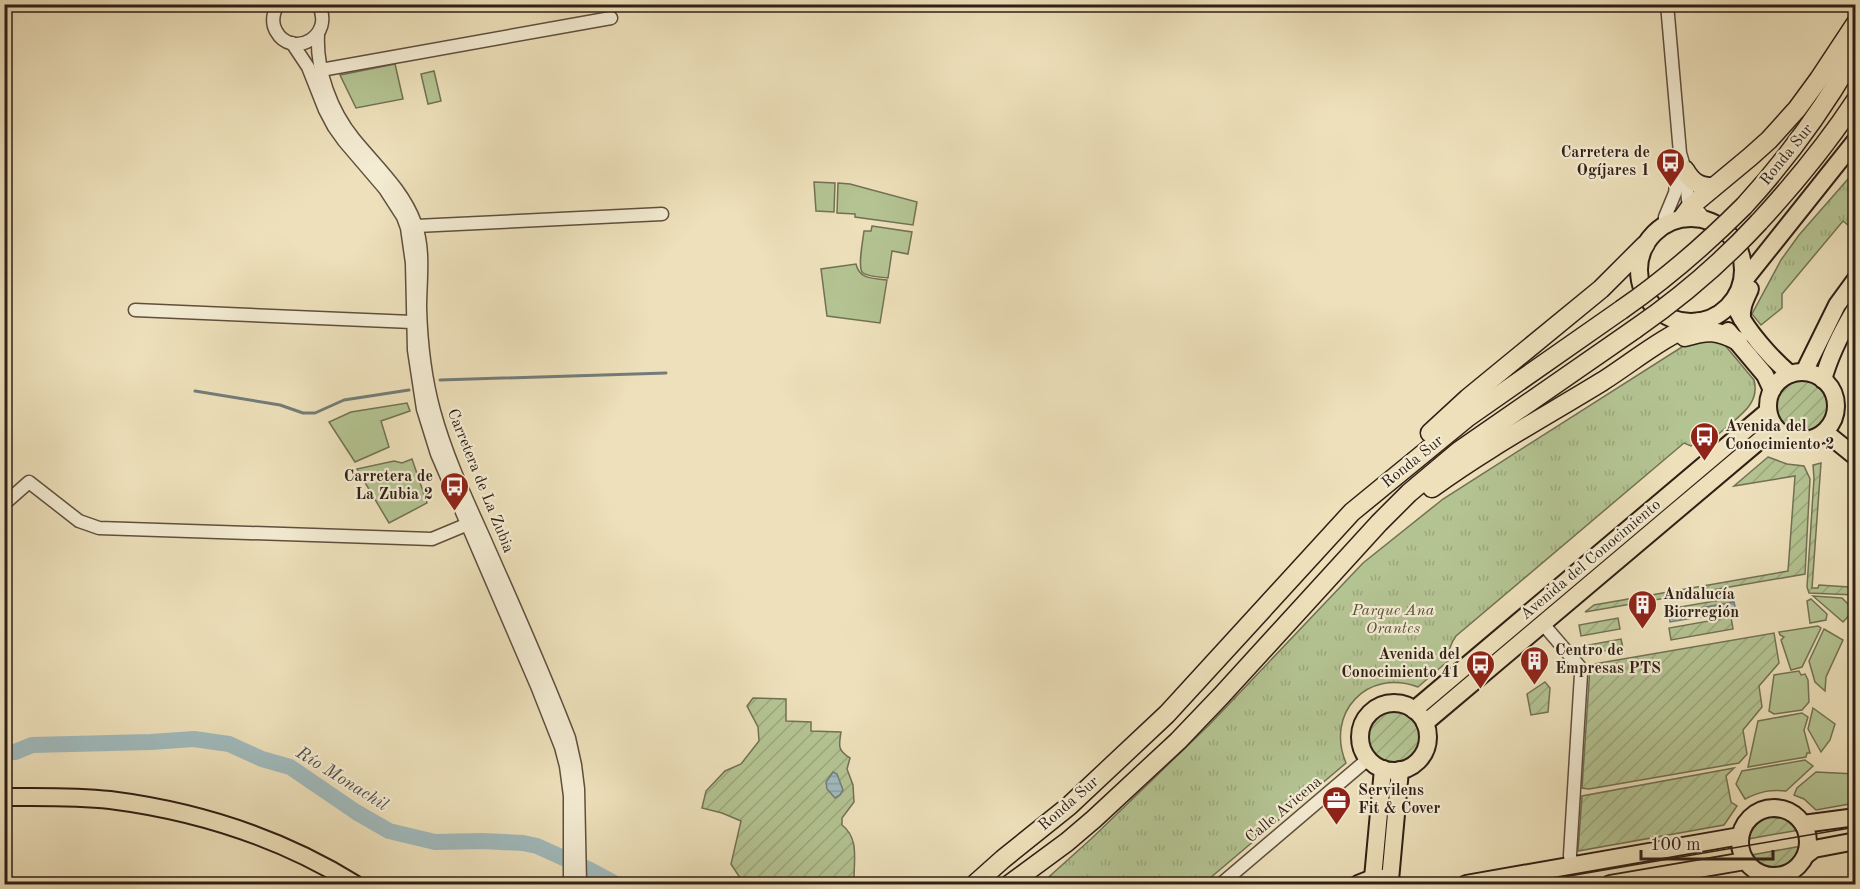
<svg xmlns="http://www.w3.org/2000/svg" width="1860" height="889" font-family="'Old Standard TT',serif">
  <defs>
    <pattern id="park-tufts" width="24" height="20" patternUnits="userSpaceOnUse" patternTransform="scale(1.5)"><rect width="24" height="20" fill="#b4c392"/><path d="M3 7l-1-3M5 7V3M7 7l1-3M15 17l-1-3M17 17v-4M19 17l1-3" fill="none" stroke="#9ba77d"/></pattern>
    <pattern id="garden-furrows" width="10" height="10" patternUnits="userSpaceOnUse" patternTransform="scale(1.5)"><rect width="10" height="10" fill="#b4c392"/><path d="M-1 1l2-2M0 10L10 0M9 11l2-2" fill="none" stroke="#9ba77d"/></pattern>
    <pattern id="water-rules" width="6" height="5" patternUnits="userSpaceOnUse" patternTransform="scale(1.5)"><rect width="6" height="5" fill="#a0babc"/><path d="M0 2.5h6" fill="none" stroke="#8a9fa1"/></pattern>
  </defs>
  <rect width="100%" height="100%" fill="#ede0ba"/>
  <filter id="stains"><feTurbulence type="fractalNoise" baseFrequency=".00333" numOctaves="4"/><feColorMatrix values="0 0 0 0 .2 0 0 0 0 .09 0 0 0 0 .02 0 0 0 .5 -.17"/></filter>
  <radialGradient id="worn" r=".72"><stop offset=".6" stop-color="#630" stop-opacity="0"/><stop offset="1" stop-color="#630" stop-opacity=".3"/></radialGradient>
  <g fill="#b4c392" stroke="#727154" stroke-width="1.5">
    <polygon points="395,64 403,99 356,108 340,75"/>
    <polygon points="434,71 441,101 428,104 421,74"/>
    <polygon points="814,182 835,183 834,212 816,211"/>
    <polygon points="838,183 850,184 917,202 913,225 855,217 855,214 837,213"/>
    <path d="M 872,226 L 912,232 L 908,254 L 892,251 L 888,278 C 881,277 869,277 863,273 C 857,269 863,240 864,231 L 871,231 Z"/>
    <path d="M 856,264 C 860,280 873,278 887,280 L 880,323 L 827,316 L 821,269 Z"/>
    <polygon points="407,403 410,411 381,421 389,447 355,462 329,422 351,412"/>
    <polygon points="412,459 427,503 389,523 357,469 394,461 402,463"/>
    <polygon points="1813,596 1842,598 1854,610 1843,622"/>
    <polygon points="1811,599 1827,614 1826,620 1810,623 1807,601"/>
    <polygon points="1818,626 1821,628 1802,667 1791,670 1781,640 1784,637 1780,635 1779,632"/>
    <polygon points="1824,629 1843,640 1826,677 1825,691 1815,682 1809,661"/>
    <polygon points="1799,671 1801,675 1805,674 1808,680 1809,702 1802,710 1774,714 1769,711 1774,675"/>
    <polygon points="1813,708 1835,724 1830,740 1821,752 1808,729"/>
    <polygon points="1802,713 1808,717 1804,730 1810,753 1807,753 1806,757 1748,767 1758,721"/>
    <path d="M 1805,760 L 1813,766 L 1786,791 C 1770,789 1759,792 1745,799 L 1736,784 L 1742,771 Z"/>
    <polygon points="1816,772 1855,774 1855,803 1816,810 1804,799 1794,795 1797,788"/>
  </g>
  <g fill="url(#park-tufts)" stroke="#727154" stroke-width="1.5">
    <polygon points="1855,171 1855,231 1843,221 1782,294 1782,308 1761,325 1752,314 1781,260 1799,235"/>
    <path d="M 1719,338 L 1754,380 C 1760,402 1742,414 1728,426 C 1723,430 1718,435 1713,438 C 1706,442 1699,440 1691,446 L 1684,443 L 1456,636 C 1450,644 1448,651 1448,661 L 1418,687 C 1367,668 1325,713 1346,763 L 1203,884 L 1041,884 L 1091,839 L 1209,725 L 1363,563 L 1443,499 L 1685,345 Z"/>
  </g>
  <g fill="url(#garden-furrows)" stroke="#727154" stroke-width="1.5">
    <circle cx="1803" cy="406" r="27"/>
    <polygon points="1768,457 1787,464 1804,466 1810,479 1805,574 1585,612 1594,605 1788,571 1795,476 1734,486"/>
    <polygon points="1821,463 1812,588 1818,588 1819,585 1849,587 1849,590 1855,591 1855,595 1809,593 1807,587 1814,478 1813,465"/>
    <polygon points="1732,598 1733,602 1669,614 1668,609"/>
    <polygon points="1731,617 1733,629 1671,640 1669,628"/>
    <polygon points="1618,618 1620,629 1581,636 1579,625"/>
    <polygon points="1774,633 1779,663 1759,686 1762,707 1743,730 1747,754 1739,763 1589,789 1582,788 1590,667 1588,665"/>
    <polygon points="1621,639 1623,648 1585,654 1583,646"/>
    <polygon points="1545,682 1550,688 1548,712 1531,715 1527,694"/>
    <path d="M 753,698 L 786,699 L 786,721 L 811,722 L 811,731 L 841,732 C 839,745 837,750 850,758 L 847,769 L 853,785 L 854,802 L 842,818 L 842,825 C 859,838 854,859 854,879 L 851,884 L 744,884 L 731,864 L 741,821 L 722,813 L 702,808 L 706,791 L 725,771 L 741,764 L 759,741 L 758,727 L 747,706 Z"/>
    <circle cx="1395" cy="737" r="27"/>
    <polygon points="1734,768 1726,776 1731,802 1737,806 1724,825 1578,851 1582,796"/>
    <path d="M 1770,817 L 1787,819 L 1799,830 L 1748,839 C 1752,827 1758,821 1770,817 Z"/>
    <path d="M 1802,846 C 1795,873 1767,878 1751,855 Z"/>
  </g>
  <g fill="url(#water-rules)" stroke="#737c79" stroke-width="1.5">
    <polygon points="1734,602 1736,611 1670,622 1669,614"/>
    <polygon points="833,772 837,774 843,790 840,795 835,798 827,789 826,782"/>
  </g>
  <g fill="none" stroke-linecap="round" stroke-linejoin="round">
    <g stroke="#737c79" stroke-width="3">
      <polyline points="440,380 666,373"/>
      <polyline points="195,391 280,405 303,413 315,413 344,400 409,390"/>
    </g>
    <polyline stroke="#a0babc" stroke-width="16" points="4,754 15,752 32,745 151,742 194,739 229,744 262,759 290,767 356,812 389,831 435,842 482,841 523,843 537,846 590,870 616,884"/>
    <defs>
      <g id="minor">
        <path d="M 278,4 C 273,13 271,22 276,31 C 292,60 336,36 318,4"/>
        <polyline points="1667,4 1680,153 1685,170 1688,200 1706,220"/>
        <path d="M 318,34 C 316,70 331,111 354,139 C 376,166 403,190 415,223 C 425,250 420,280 420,308 C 421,343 425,378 434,411 C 446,455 465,496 484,538 C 513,604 543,670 569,738 L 575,765 L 578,789 L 580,884"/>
        <polyline points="292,43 308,67 325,110 334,127 344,141 385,189 403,217 407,228 412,263 414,350 423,409 437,454 537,686 561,747 566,766 570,796 570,884"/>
        <polyline points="321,70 611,18"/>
        <polyline points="1665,224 1665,217 1675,193 1679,164"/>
        <polyline points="416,226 662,214"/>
        <polyline points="135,310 412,322"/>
        <polyline points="4,504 29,482 79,521 99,528 432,539 468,524"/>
        <polyline points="1543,624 1579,666 1581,674 1570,855 1571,865"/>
        <polyline points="1221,884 1368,759"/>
      </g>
      <g id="major">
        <circle cx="1691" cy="270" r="52"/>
        <polyline points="1742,283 1856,140"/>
        <path d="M 1737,310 C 1748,332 1771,358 1790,374"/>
        <path d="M 1742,319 C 1741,307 1745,300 1750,289"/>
        <polyline points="1728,331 1765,375 1772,390"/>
        <circle cx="1802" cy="406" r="34"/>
        <polyline points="1804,372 1837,305 1856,279"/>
        <path d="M 1823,380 C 1830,354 1842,331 1856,308"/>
        <polyline points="1825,432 1856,457"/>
        <circle cx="1394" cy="737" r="34"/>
        <polyline points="1414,710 1768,411"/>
        <polyline points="1425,723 1759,441 1769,434 1780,432"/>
        <path d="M 4,797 C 39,797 75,796 110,800 C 196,811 281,838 355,884"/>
        <circle cx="1774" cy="842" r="34"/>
        <polyline points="1803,824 1856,817"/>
        <polyline points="1806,855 1814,849 1856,841"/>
        <polyline points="1373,878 1383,769"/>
        <polyline points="1390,880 1400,770"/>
        <polyline points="1358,884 1373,878 1384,878"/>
        <polyline points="1466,884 1740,836"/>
        <polyline points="1610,884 1745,861"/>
      </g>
      <g id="highway">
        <path d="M 1685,170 C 1692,182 1699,187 1713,187"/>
        <path d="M 1744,206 C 1789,157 1823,110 1856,52"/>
        <polyline points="1683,217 1691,206 1750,157 1769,140 1797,109 1819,79 1856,23"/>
        <path d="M 1759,222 C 1794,184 1827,144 1856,100"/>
        <path d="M 1685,337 C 1708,330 1717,330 1738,341"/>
        <polyline points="1430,433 1468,398 1601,289 1645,245"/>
        <path d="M 1432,488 C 1487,448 1546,416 1603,381 C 1634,361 1665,335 1700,322"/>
        <polyline points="975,884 1003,859 1069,806 1167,714 1352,512 1468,417 1621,310"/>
        <polyline points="1010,884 1067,842 1094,819 1178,741 1221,696 1379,523 1409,493 1459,451 1635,329"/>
      </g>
    </defs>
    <use href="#minor" stroke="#5f4f3e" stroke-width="15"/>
    <use href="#major" stroke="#301f15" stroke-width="20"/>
    <use href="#highway" stroke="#301f15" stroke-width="21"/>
    <use href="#minor" stroke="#f3ebd2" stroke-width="12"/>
    <use href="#major" stroke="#ede0ba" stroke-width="16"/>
    <use href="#highway" stroke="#ede0ba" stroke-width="18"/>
    <polyline stroke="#301f15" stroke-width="1.5" points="1522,884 1856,827"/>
    <defs>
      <g id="highway-bridge">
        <path d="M 1621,310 C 1666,279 1706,244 1744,206"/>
        <path d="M 1635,329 C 1680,298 1722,262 1759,222"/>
      </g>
    </defs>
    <use href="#highway-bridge" stroke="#301f15" stroke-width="21" stroke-linecap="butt"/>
    <use href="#highway-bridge" stroke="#ede0ba" stroke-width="18"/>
  </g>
  <defs>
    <symbol id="bus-pin" viewBox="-11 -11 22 30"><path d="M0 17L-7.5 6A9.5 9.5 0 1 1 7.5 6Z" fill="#8f2418" stroke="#f3ebd2"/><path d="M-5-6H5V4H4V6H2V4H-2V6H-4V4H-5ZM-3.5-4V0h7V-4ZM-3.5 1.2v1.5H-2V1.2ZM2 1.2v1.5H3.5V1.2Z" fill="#fff"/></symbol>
    <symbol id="building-pin" viewBox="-11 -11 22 30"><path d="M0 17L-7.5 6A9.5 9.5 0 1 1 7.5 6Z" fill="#8f2418" stroke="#f3ebd2"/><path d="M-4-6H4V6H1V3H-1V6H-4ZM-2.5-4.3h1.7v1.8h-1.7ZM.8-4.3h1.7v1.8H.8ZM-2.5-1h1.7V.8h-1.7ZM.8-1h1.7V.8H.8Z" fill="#fff"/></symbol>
    <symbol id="office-pin" viewBox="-11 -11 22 30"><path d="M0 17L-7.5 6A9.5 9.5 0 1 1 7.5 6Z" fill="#8f2418" stroke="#f3ebd2"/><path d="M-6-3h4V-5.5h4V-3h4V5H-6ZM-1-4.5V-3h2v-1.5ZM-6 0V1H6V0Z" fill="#fff"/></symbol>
  </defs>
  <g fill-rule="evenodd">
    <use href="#bus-pin" x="1654" y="146" width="33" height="45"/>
    <use href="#bus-pin" x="1688" y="420" width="33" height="45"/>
    <use href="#bus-pin" x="438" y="470" width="33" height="45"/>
    <use href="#building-pin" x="1626" y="588" width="33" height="45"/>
    <use href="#building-pin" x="1518" y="644" width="33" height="45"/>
    <use href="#bus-pin" x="1464" y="648" width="33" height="45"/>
    <use href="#office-pin" x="1320" y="784" width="33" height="45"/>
  </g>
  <g text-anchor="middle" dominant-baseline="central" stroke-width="4.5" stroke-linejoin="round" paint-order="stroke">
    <g font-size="16" font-weight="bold" fill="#301f15" stroke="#f3ebd2" text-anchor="start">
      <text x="1650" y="153" text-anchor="end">Carretera de<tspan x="1650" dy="18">Ogíjares 1</tspan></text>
      <text x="1725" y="427">Avenida del<tspan x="1725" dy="18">Conocimiento 2</tspan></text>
      <text x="433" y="477" text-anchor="end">Carretera de<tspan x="433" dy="18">La Zubia 2</tspan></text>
      <text x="1663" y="595">Andalucía<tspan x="1663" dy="18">Biorregión</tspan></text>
      <text x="1555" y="651">Centro de<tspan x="1555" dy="18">Empresas PTS</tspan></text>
      <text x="1460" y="655" text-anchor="end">Avenida del<tspan x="1460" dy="18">Conocimiento 41</tspan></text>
      <text x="1358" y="791">Servilens<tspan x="1358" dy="18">Fit &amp; Cover</tspan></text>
    </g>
    <g font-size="16" fill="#301f15" stroke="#f3ebd2">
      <text transform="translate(1787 155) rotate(-51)">Ronda Sur</text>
      <text transform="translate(1413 462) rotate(-39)">Ronda Sur</text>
      <text transform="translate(480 481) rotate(68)">Carretera de La Zubia</text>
      <text transform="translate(1591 560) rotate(-40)">Avenida del Conocimiento</text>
      <text transform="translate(1069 804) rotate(-41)">Ronda Sur</text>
      <text transform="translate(1284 810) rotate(-40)">Calle Avicena</text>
    </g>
    <g font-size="16" font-style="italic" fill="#58503a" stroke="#f3ebd2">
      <text x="1393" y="611">Parque Ana<tspan x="1393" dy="18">Orantes</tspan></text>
    </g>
    <g font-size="18" font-style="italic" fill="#524e47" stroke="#f3ebd2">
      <text transform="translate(342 779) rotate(32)">Río Monachil</text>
    </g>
  </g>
  <rect width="1860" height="889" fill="none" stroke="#ede0ba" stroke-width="24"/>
  <rect x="6" y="6" width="1848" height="877" fill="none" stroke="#301f15" stroke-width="3"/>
  <rect x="12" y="12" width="1836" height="865" fill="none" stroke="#301f15" stroke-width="1.5"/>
  <path d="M1641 850v9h132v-9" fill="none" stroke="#301f15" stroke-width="3"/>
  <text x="1650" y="850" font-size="18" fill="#301f15" stroke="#f3ebd2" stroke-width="4.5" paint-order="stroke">100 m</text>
  <rect width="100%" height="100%" filter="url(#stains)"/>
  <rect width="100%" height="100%" fill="url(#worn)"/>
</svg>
